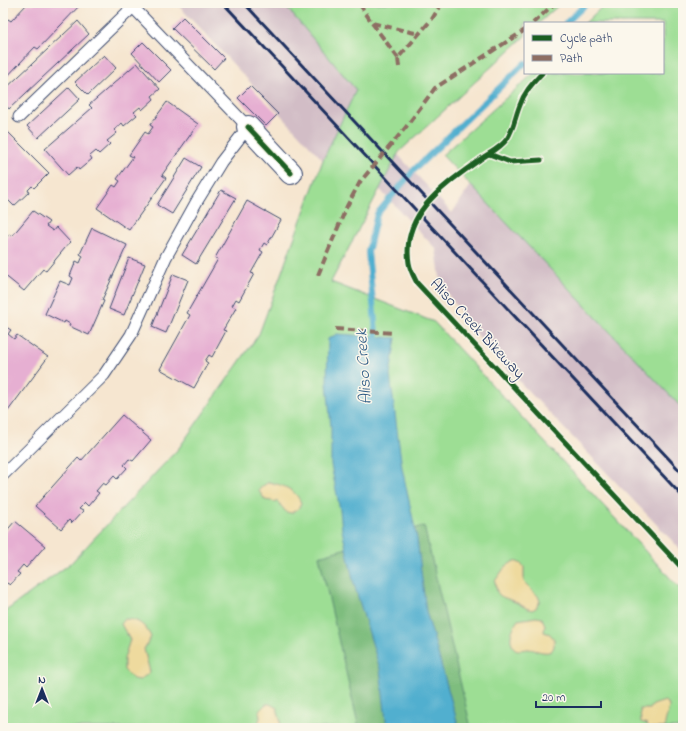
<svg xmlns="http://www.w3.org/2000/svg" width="686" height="731" font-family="'Indie Flower',sans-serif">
  <rect width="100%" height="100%" fill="#fbf7ec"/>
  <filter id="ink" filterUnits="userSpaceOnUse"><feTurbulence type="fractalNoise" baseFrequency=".025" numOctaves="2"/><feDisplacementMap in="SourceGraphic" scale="8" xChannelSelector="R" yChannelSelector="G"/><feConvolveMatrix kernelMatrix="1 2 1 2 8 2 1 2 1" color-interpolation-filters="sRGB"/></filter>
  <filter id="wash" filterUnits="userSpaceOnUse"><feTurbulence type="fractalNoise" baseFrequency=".012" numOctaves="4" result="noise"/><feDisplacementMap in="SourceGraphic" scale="16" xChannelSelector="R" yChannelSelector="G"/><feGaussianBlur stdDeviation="0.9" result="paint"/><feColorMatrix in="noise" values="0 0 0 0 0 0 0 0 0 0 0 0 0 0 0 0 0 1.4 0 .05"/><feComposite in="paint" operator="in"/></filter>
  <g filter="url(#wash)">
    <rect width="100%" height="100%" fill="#f6e6d0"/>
    <polygon fill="#d2bdc6" points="176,3 283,3 356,90 350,103 452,213 471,185 683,409 683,552 487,348 441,285 436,249 333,140 323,160"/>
    <g fill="#9dde94" stroke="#5c8679">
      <polygon points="283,3 561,3 539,23 525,23 525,36 399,152 331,282 434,322 683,592 683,728 3,728 3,613 71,563 179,448 259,334 323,160 356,90"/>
      <polygon points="606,3 683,3 683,409 442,155 534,73 663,73 663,23 585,23"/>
    </g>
    <polygon fill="#7ebd7e" stroke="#4c766e" points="424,526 471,728 359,728 319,556"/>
    <g fill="#eeda9e" stroke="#84847e">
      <path d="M 269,482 C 282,485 296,489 301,503 L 298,509 L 291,513 L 286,512 L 278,502 L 265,500 L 259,491 L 261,487 Z"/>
      <path d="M 514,561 L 520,563 L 524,567 L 524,582 L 538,596 L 540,601 L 536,608 L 532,610 C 525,609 521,604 515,602 C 500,595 497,599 495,581 L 505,567 Z"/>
      <path d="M 536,617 L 542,618 L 545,625 L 544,632 L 550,634 L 554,639 C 557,661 536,649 528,649 C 523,649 520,651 515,649 C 507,641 512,628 518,620 Z"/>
      <path d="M 125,619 C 139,619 146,626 151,637 L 144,649 L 150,672 L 140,680 L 133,679 L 124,670 L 124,658 L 130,640 L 121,624 Z"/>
      <path d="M 665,701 L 669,705 C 669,714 664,720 665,728 L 649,728 L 647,724 L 641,722 L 640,709 L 650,709 L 653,705 Z"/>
      <polygon points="266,704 270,704 277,708 281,723 277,728 256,728 260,718 259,711"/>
    </g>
    <polygon fill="#51afcf" stroke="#366f96" points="337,334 396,338 390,375 402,468 417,538 426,611 459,728 387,728 380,669 354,584 342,530 340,510 331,465 331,428 327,382 328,339"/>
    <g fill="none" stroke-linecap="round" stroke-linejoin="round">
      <g stroke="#51afcf" stroke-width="6">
        <polyline points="566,23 587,3"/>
        <polyline points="377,343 368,252 377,214 414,170 525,63"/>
      </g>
    </g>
    <g id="blocks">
      <g fill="#e6afd2">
        <polygon points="28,3 32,5 34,3 82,3 38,49 35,47 3,81 3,24 8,19 11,21"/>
        <polygon points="183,17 224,58 214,69 172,28"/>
        <polygon points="78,21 89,34 9,109 3,102 3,91"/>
        <polygon points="143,42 171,70 159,82 132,53"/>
        <polygon points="104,55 116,68 88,95 75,82"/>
        <polygon points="137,63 160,89 152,96 154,99 142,110 140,107 134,112 137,115 124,126 122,123 114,130 117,133 107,141 110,144 99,154 96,151 90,156 92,159 79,170 77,167 68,175 45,149 92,108 89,105"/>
        <polygon points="250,86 278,114 266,126 238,98"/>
        <polygon points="69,87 80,99 38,138 27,126"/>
        <polygon points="167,102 198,124 162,175 166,178 129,230 97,208 113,185 116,187 120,181 117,179 133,157 129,155 145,132 148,134 153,127 150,125"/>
        <polygon points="3,127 49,173 34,188 32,186 28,190 29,192 14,206 3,195"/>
        <polygon points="186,158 201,167 172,214 157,205"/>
        <polygon points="221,190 236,198 196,264 182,255"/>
        <polygon points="247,201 281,220 267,245 264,243 260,250 263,252 251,273 254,274 239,301 236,299 232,306 236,308 223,330 226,331 212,357 209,355 205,361 208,363 194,388 160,369 190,315 187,313 218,259 215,258"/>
        <polygon points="33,211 49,222 46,226 53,231 56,227 70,242 46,271 43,269 24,291 3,274 3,241 9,234 12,236"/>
        <polygon points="92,228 127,245 102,300 104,301 89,335 69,326 70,324 65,321 64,323 45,314 60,281 70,285 73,278 70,276 76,261 80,263 83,256 80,254"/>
        <polygon points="129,258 145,264 124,315 109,309"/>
        <polygon points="173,274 188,280 166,333 152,327"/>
        <polygon points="3,325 11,330 8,334 14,339 17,335 48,357 8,411 3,407"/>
        <polygon points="122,415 151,440 133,461 129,459 124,465 127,468 117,479 114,476 106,485 103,483 96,491 99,493 88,506 85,503 79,509 83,511 72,523 69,520 61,529 35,506 78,458 81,461"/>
        <polygon points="15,521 45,546 26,568 23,565 17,572 20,574 10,585 7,583 3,587 3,535"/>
      </g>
    </g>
  </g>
  <g filter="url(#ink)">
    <use href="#blocks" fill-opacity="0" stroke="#3c4a6f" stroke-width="1"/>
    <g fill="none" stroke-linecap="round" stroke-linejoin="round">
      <defs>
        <g id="service">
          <polyline points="19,117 133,7"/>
          <polyline points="3,475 104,375 131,335 166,257 197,201 221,162 248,127 129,3"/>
        </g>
        <polyline id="minor" points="248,127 291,173"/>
      </defs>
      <use href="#service" stroke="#3c4a6f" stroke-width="13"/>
      <use href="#minor" stroke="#3c4a6f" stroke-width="24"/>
      <use href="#service" stroke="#fff" stroke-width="11"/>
      <use href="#minor" stroke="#fff" stroke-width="22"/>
      <g stroke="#1b2f5e" stroke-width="3">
        <polyline points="223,3 683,497"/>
        <polyline points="244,3 683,474"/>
      </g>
      <g stroke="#8d6e63" stroke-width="4" stroke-dasharray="8 4" stroke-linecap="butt">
        <polyline points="359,3 372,23 419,34"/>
        <polyline points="372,23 398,58"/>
        <polyline points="533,23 555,3"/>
        <polyline points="399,67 398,58 432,19 442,3"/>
        <polyline points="318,275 347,206 360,182 406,127 435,88 525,30"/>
        <polyline points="335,329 394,333"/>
      </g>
      <defs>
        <g id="cycleway">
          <path d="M 542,73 C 533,83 524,92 520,105 C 515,117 514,128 507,139 C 499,150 488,153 478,161 C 443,186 401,214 409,263 C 410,270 414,277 417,283 L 683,569"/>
          <polyline points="248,127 291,173"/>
          <polyline points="489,154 510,162 541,160"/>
        </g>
      </defs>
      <use href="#cycleway" stroke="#fbf7ec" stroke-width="8"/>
      <use href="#cycleway" stroke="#1b5e20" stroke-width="5"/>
    </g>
  </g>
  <g text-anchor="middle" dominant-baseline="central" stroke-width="3" stroke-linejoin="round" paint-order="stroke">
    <g font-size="16" fill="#1b2f5e" stroke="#fbf7ec">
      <text transform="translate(477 329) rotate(47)">Aliso Creek Bikeway</text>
    </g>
    <g font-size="17" font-style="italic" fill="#2e5c86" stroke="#fbf7ec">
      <text transform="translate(364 367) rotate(-94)">Aliso Creek</text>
    </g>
  </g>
  <rect width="686" height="731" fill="none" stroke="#fbf7ec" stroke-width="16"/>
  <rect x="524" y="22" width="140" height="52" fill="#fbf7ec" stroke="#a1a7b3"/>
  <rect x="532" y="35" width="20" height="6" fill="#1b5e20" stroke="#a1a7b3"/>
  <text x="560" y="42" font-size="12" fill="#1b2f5e">Cycle path</text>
  <rect x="532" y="55" width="20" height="6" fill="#8d6e63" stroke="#a1a7b3"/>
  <text x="560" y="62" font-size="12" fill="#1b2f5e">Path</text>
  <g transform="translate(42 689)" stroke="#fbf7ec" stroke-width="3" paint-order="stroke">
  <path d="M0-3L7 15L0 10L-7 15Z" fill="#1b2f5e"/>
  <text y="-6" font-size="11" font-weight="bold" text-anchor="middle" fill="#1b2f5e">N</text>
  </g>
  <path d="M536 701v6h65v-6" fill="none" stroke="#1b2f5e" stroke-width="2"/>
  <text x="542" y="701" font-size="12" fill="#1b2f5e" stroke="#fbf7ec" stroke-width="3" paint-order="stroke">20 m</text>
</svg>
